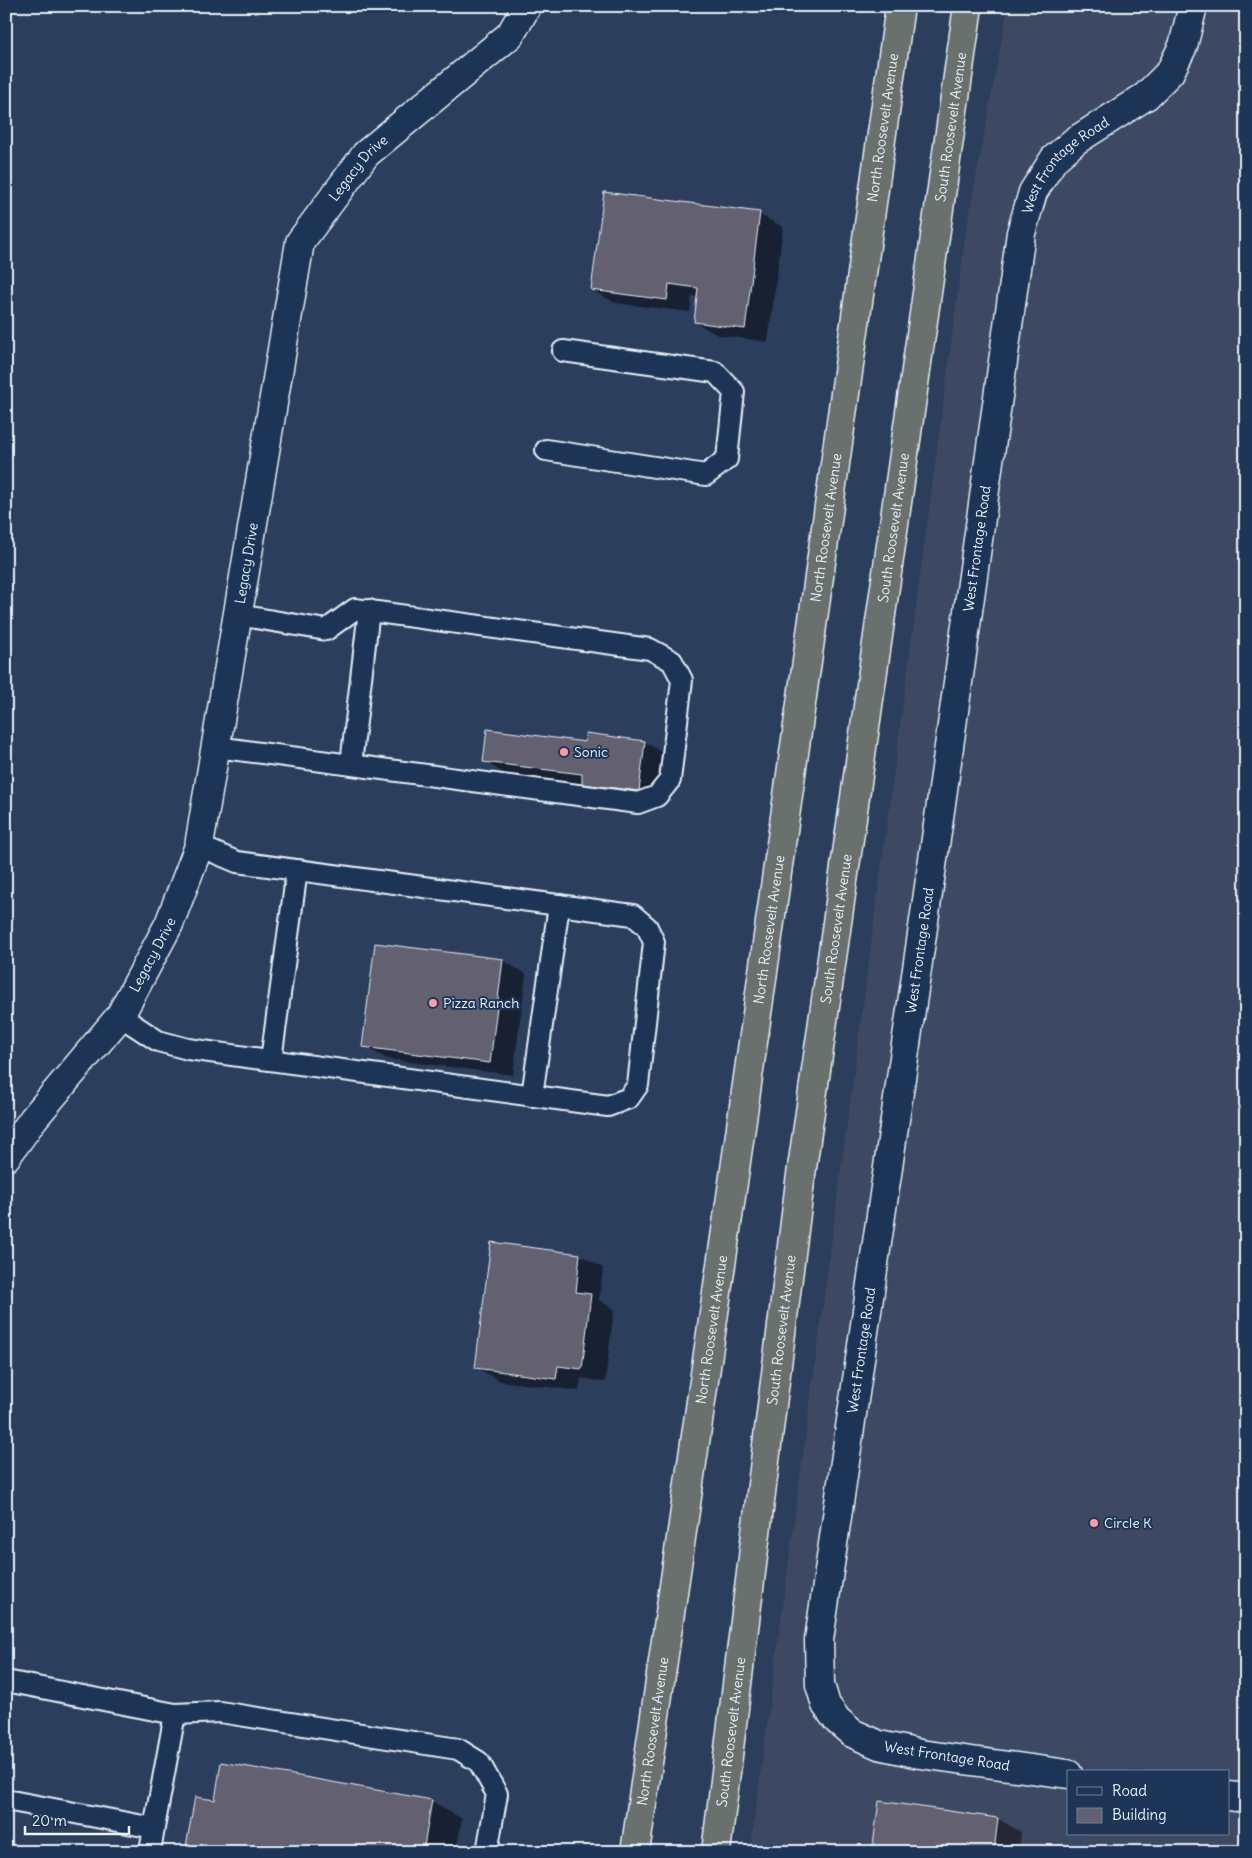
<svg xmlns="http://www.w3.org/2000/svg" width="1252" height="1858" font-family="Delius,sans-serif">
  <rect width="100%" height="100%" fill="#2b3e5c"/>
  <filter id="ink" filterUnits="userSpaceOnUse"><feTurbulence type="fractalNoise" baseFrequency=".02" numOctaves="2"/><feDisplacementMap in="SourceGraphic" scale="10" xChannelSelector="R" yChannelSelector="G"/><feConvolveMatrix kernelMatrix="1 2 1 2 8 2 1 2 1" color-interpolation-filters="sRGB"/></filter>
  <g filter="url(#ink)">
    <path fill="#3c4862" fill-rule="evenodd" d="M 1008,6 L 1246,6 L 1246,1852 L 750,1852 L 966,231 ZM 1068,1772 L 1228,1772 L 1228,1834 L 1068,1834 Z"/>
    <g fill="#0007">
      <polygon points="759,214 783,227 768,342 718,335 695,322 698,297 692,296 690,312 615,303 592,290"/>
      <polygon points="645,742 668,756 662,803 606,797 584,784 507,775 484,761 586,744"/>
      <polygon points="502,960 526,974 513,1075 387,1059 364,1046"/>
      <polygon points="580,1255 603,1268 599,1300 614,1309 605,1382 581,1378 579,1391 500,1381 477,1368"/>
      <polygon points="432,1801 462,1819 456,1852 187,1852 216,1802"/>
      <polygon points="880,1803 998,1819 1021,1832 1019,1852 873,1852"/>
    </g>
    <g fill="#63606f" stroke="#e8f1f8">
      <polygon points="604,192 760,212 745,329 694,322 698,288 669,284 667,300 591,290"/>
      <polygon points="487,729 585,742 586,733 645,741 639,791 582,784 582,774 483,762"/>
      <polygon points="375,943 503,959 490,1063 362,1047"/>
      <polygon points="491,1242 580,1254 576,1292 591,1294 582,1369 558,1366 556,1379 475,1368"/>
      <polygon points="221,1762 432,1800 423,1852 185,1852 195,1797 215,1800"/>
      <polygon points="879,1801 998,1818 994,1852 872,1852"/>
    </g>
    <g fill="none" stroke-linecap="round" stroke-linejoin="round">
      <defs>
        <g id="service">
          <polyline points="546,450 706,475 727,459 734,392 715,372 563,351"/>
          <polyline points="216,747 638,803 657,796 670,780 682,680 672,661 650,649 355,609 326,630 238,615"/>
          <polyline points="351,764 369,610"/>
          <polyline points="120,1016 158,1041 188,1049 608,1106 629,1098 638,1085 654,942 647,927 633,915 237,862 199,846"/>
          <polyline points="271,1060 297,870"/>
          <polyline points="532,1096 559,905"/>
          <polyline points="6,1681 175,1714 220,1712 458,1749 479,1762 497,1794 487,1852"/>
          <polyline points="6,1800 154,1828 150,1852"/>
          <polyline points="154,1828 175,1714"/>
        </g>
        <g id="minor">
          <path id="s1" d="M 6,1157 L 34,1118 L 120,1016 L 169,924 L 199,846 L 300,242 L 366,154 L 510,35 L 527,6"/>
          <path id="s2" d="M 1068,1774 L 920,1754 L 879,1745 L 852,1733 L 837,1720 L 826,1705 L 820,1685 L 819,1640 L 939,818 L 1021,233 L 1033,192 L 1054,159 L 1075,141 L 1146,96 L 1170,72 L 1183,46 L 1193,6"/>
          <polyline points="1228,1796 1246,1798"/>
        </g>
        <g id="trunk">
          <path id="s3" d="M 635,1852 L 734,1176 L 900,6"/>
          <path id="s4" d="M 716,1852 L 800,1182 L 968,6"/>
        </g>
      </defs>
      <use href="#service" stroke="#e8f1f8" stroke-width="24"/>
      <use href="#minor" stroke="#e8f1f8" stroke-width="31"/>
      <use href="#trunk" stroke="#e8f1f8" stroke-width="31"/>
      <use href="#service" stroke="#1d3557" stroke-width="20"/>
      <use href="#minor" stroke="#1d3557" stroke-width="28"/>
      <use href="#trunk" stroke="#6a706d" stroke-width="28"/>
    </g>
  </g>
  <g fill="#ff9aa2" stroke="#1d3557" stroke-width="2">
    <circle cx="564" cy="752" r="5"/>
    <circle cx="433" cy="1003" r="5"/>
    <circle cx="1094" cy="1523" r="5"/>
  </g>
  <g text-anchor="middle" dominant-baseline="central" stroke-width="4" stroke-linejoin="round" paint-order="stroke">
    <g font-size="14" fill="#e8f1f8" stroke="#1d3557">
      <text stroke="none"><textPath href="#s4" startOffset="1741">South Roosevelt Avenue</textPath></text>
      <text stroke="none"><textPath href="#s3" startOffset="1742">North Roosevelt Avenue</textPath></text>
      <text stroke="none"><textPath href="#s2" startOffset="1831">West Frontage Road</textPath></text>
      <text stroke="none"><textPath href="#s1" startOffset="1076">Legacy Drive</textPath></text>
      <text stroke="none"><textPath href="#s4" startOffset="1336">South Roosevelt Avenue</textPath></text>
      <text stroke="none"><textPath href="#s3" startOffset="1338">North Roosevelt Avenue</textPath></text>
      <text stroke="none"><textPath href="#s2" startOffset="1428">West Frontage Road</textPath></text>
      <text stroke="none"><textPath href="#s1" startOffset="656">Legacy Drive</textPath></text>
      <text stroke="none"><textPath href="#s4" startOffset="931">South Roosevelt Avenue</textPath></text>
      <text stroke="none"><textPath href="#s3" startOffset="932">North Roosevelt Avenue</textPath></text>
      <text stroke="none"><textPath href="#s2" startOffset="1022">West Frontage Road</textPath></text>
      <text stroke="none"><textPath href="#s1" startOffset="251">Legacy Drive</textPath></text>
      <text stroke="none"><textPath href="#s3" startOffset="528">North Roosevelt Avenue</textPath></text>
      <text stroke="none"><textPath href="#s4" startOffset="526">South Roosevelt Avenue</textPath></text>
      <text stroke="none"><textPath href="#s2" startOffset="618">West Frontage Road</textPath></text>
      <text stroke="none"><textPath href="#s3" startOffset="122">North Roosevelt Avenue</textPath></text>
      <text stroke="none"><textPath href="#s4" startOffset="121">South Roosevelt Avenue</textPath></text>
      <text transform="translate(947 1756) rotate(9)">West Frontage Road</text>
    </g>
    <g font-size="14" fill="#e8f1f8" stroke="#1d3557" text-anchor="start">
      <text x="574" y="752">Sonic</text>
      <text x="443" y="1003">Pizza Ranch</text>
      <text x="1104" y="1523">Circle K</text>
    </g>
  </g>
  <rect width="1252" height="1858" fill="none" stroke="#1d3557" stroke-width="25"/>
  <rect x="12" y="12" width="1227" height="1833" fill="none" stroke="#e8f1f8" stroke-width="2" filter="url(#ink)"/>
  <rect x="1067" y="1770" width="162" height="65" fill="#1d3557" stroke="#6e8097"/>
  <rect x="1077" y="1787" width="25" height="8" fill="#1d3557" stroke="#6e8097"/>
  <text x="1112" y="1796" font-size="15" fill="#e8f1f8">Road</text>
  <rect x="1077" y="1808" width="25" height="15" fill="#63606f" stroke="#6e8097"/>
  <text x="1112" y="1820" font-size="15" fill="#e8f1f8">Building</text>
  <path d="M25 1826v8h104v-8" fill="none" stroke="#e8f1f8" stroke-width="2.5"/>
  <text x="32" y="1826" font-size="15" fill="#e8f1f8" stroke="#1d3557" stroke-width="4" paint-order="stroke">20 m</text>
</svg>
